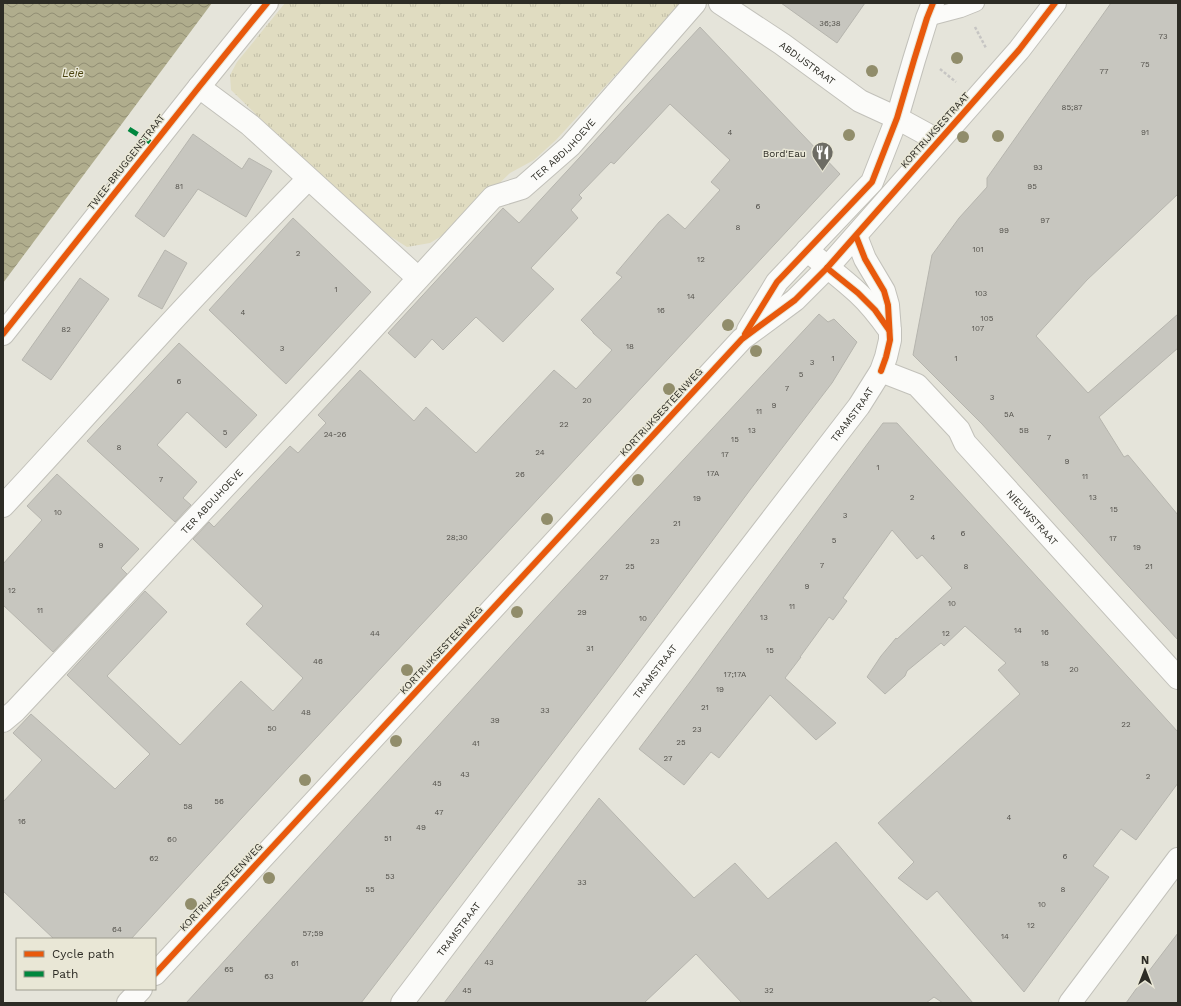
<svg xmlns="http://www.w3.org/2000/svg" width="1181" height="1006" font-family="'Work Sans',sans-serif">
  <defs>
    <pattern id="grass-tufts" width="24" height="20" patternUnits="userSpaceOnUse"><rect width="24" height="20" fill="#e0dcc1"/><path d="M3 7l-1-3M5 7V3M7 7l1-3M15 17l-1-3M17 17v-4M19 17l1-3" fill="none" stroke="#c0bda6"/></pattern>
    <pattern id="water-waves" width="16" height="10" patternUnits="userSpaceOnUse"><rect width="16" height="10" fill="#b0ad8d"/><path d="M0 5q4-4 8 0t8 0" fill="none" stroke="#908d73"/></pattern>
  </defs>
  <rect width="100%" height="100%" fill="#e5e4da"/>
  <polygon fill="url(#grass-tufts)" points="285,3 679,3 678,7 556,140 534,160 510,173 450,231 430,243 407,247 388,235 269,127 231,90 230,75 237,62"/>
  <polygon fill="url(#water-waves)" points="3,3 212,3 3,283"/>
  <g fill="#c7c6bf" stroke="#b6b5ae">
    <polygon points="781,3 865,3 837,43"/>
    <polygon points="1111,3 1178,3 1178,194 1087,280 1036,336 1088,393 1178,314 1178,348 1099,417 1124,457 1128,455 1178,515 1178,640 1119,576 982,424 913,355 932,255 959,218 987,187 987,178"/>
    <polygon points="700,27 840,174 263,795 131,939 54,939 3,891 3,802 42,760 13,733 31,714 115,789 150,754 67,675 145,591 167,612 107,676 180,745 241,681 273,711 303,678 246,624 263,606 193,539 209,522 214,527 290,446 298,453 326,423 318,415 360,370 414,421 426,407 476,453 554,370 576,389 612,350 593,333 593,332 581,320 622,277 616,273 659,222 668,214 685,229 720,190 711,182 730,160 670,104 614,164 611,162 579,195 582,198 571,210 578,218 531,268 554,289 503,342 476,317 443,350 432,339 415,358 388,333 503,208 519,223"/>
    <polygon points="193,134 242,169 249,158 272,171 246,217 198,189 164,237 135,216"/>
    <polygon points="293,218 371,292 286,384 209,310"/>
    <polygon points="165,250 187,263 162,309 138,296"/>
    <polygon points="80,278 109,299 51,380 22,360"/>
    <polygon points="819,314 828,322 834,319 857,342 832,383 750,490 614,673 361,1003 186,1003 539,615"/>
    <polygon points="179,343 257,415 226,448 187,412 157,445 197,482 183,498 191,505 175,522 87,441"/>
    <polygon points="883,423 897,423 1178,732 1178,783 1136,840 1121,829 1093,866 1109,877 1024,992 937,891 927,900 898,878 914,862 878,823 1020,694 998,670 1006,663 965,626 944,646 941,643 907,671 905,676 885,694 867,677 881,656 896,638 897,639 952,588 922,555 917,559 892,530 843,598 847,601 833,620 829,617 800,657 801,657 785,678 836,723 816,740 770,695 719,758 711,752 684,785 639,749 693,678 718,644"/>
    <polygon points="57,474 139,549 121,568 127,574 53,652 3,605 3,564 42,520 27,506"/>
    <polygon points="599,798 694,898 735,863 768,899 836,842 973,1003 943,1003 934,997 926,1003 742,1003 696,954 644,1003 444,1003"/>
    <polygon points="1178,933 1178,1003 1126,1003 1149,971"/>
  </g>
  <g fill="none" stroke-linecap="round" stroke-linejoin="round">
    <defs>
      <polyline id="service" points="927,18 961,9 976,3"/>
      <g id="minor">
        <path id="s1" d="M 720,3 L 782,44 L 860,101 L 897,118"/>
        <polyline points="199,87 250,125 418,278"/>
        <path d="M 807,250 C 824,265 842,278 858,293 C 870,304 880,317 890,331"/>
        <polyline points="3,334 199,87 267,3"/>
        <path id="s2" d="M 881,371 L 917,385 L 959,430 L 965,443 L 1178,678"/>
        <path d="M 3,506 C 53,453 102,397 152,343 C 203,287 255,233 308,179"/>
        <path id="s3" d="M 3,721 L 15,711 L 341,363 L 493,197 L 522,188 L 570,146 L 695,3"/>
        <path id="s4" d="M 402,1003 L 585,762 L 859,406 L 881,371 L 886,357 L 890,340 L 890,331 L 888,305 L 884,291 L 865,259 L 856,236"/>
        <polyline points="1070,1003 1178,859"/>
      </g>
      <g id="primary">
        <polyline points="897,118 930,136 937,142"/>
        <polyline points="748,330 777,282 872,182 897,118 914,60 927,18 933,3"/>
        <polyline points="155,974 742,339 795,300 827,268 1019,50 1055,3"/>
        <polyline points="128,1003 141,989"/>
      </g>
    </defs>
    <use href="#service" stroke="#c2c1ba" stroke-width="18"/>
    <use href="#minor" stroke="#c2c1ba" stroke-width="24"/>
    <use href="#primary" stroke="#c2c1ba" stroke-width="24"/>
    <g stroke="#c6c5c3" stroke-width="2.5" stroke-dasharray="3 2" stroke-linecap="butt">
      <polyline points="975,27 986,48"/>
      <polyline points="940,69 956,82"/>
    </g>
    <use href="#service" stroke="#fbfbf9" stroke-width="16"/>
    <use href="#minor" stroke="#fbfbf9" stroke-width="22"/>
    <use href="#primary" stroke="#fbfbf9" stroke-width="22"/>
    <polyline stroke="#00873e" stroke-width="5" stroke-dasharray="10 5" stroke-linecap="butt" points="129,129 153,144"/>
    <defs>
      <g id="cycleway">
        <polyline points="856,236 865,259 884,291 888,305 890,340 886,357 881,371"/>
        <polyline points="827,268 858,293 875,310 889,330"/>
        <polyline points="3,334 199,87 267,3"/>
        <polyline points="745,334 777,282 872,182 897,118 914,60 927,18 933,3"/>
        <polyline points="155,974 742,339 795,300 827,268 1019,50 1055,3"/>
      </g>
    </defs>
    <use href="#cycleway" stroke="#e9e7d6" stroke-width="8"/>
    <use href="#cycleway" stroke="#e8590c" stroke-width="6"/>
  </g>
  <g fill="#918d6b">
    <circle cx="957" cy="58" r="6"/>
    <circle cx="872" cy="71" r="6"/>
    <circle cx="849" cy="135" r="6"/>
    <circle cx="998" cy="136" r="6"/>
    <circle cx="963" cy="137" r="6"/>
    <circle cx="728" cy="325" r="6"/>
    <circle cx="756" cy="351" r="6"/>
    <circle cx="669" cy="389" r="6"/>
    <circle cx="638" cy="480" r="6"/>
    <circle cx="547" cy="519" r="6"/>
    <circle cx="517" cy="612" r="6"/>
    <circle cx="407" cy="670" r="6"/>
    <circle cx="396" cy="741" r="6"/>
    <circle cx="305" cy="780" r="6"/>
    <circle cx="269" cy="878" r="6"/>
    <circle cx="191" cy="904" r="6"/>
  </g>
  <defs>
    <symbol id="restaurant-pin" viewBox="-11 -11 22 30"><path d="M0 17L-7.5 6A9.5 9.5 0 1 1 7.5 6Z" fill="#6d6c64" stroke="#e9e7d6"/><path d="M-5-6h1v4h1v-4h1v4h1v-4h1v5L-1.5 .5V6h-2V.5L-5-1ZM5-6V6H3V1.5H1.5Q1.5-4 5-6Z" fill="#fff"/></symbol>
  </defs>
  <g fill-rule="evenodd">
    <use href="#restaurant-pin" x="810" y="140" width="25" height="34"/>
  </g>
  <g text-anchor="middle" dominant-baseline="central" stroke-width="3" stroke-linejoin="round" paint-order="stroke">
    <g font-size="8" fill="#54524c">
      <text x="830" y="23">36;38</text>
      <text x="1163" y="36">73</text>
      <text x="1145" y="64">75</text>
      <text x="1104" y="71">77</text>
      <text x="1072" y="107">85;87</text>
      <text x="730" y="132">4</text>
      <text x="1145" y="132">91</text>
      <text x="1038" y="167">93</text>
      <text x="179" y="186">81</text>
      <text x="1032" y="186">95</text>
      <text x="758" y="206">6</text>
      <text x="1045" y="220">97</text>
      <text x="738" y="227">8</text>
      <text x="1004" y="230">99</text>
      <text x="978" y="249">101</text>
      <text x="298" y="253">2</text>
      <text x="701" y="259">12</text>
      <text x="336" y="289">1</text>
      <text x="981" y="293">103</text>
      <text x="691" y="296">14</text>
      <text x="661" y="310">16</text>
      <text x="243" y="312">4</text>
      <text x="987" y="318">105</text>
      <text x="978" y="328">107</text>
      <text x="66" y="329">82</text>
      <text x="630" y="346">18</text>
      <text x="282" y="348">3</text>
      <text x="833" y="358">1</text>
      <text x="956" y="358">1</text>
      <text x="812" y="362">3</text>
      <text x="801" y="374">5</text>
      <text x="179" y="381">6</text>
      <text x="787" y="388">7</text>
      <text x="992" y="397">3</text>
      <text x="587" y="400">20</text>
      <text x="774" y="405">9</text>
      <text x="759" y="411">11</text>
      <text x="1009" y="414">5A</text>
      <text x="564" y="424">22</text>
      <text x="752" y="430">13</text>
      <text x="1024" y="430">5B</text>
      <text x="225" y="432">5</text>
      <text x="335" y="434">24-26</text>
      <text x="1049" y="437">7</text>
      <text x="735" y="439">15</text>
      <text x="119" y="447">8</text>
      <text x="540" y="452">24</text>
      <text x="725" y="454">17</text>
      <text x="1067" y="461">9</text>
      <text x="878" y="467">1</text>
      <text x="713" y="473">17A</text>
      <text x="520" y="474">26</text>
      <text x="1085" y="476">11</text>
      <text x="161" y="479">7</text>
      <text x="912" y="497">2</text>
      <text x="1093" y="497">13</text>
      <text x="697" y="498">19</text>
      <text x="1114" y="509">15</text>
      <text x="58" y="512">10</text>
      <text x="845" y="515">3</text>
      <text x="677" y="523">21</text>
      <text x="963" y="533">6</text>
      <text x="457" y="537">28;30</text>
      <text x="933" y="537">4</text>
      <text x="1113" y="538">17</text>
      <text x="834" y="540">5</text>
      <text x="655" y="541">23</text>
      <text x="101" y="545">9</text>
      <text x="1137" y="547">19</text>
      <text x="822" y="565">7</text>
      <text x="630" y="566">25</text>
      <text x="966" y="566">8</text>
      <text x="1149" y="566">21</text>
      <text x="604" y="577">27</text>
      <text x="807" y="586">9</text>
      <text x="12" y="590">12</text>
      <text x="952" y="603">10</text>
      <text x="792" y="606">11</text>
      <text x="40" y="610">11</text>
      <text x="582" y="612">29</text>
      <text x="764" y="617">13</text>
      <text x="643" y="618">10</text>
      <text x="1018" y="630">14</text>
      <text x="1045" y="632">16</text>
      <text x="375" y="633">44</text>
      <text x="946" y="633">12</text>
      <text x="590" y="648">31</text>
      <text x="770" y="650">15</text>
      <text x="318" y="661">46</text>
      <text x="1045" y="663">18</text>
      <text x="1074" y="669">20</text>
      <text x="735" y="674">17;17A</text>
      <text x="720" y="689">19</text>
      <text x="705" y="707">21</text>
      <text x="545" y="710">33</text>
      <text x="306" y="712">48</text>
      <text x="495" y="720">39</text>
      <text x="1126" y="724">22</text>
      <text x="272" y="728">50</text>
      <text x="697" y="729">23</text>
      <text x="681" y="742">25</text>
      <text x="476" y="743">41</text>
      <text x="668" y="758">27</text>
      <text x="465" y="774">43</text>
      <text x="1148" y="776">2</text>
      <text x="437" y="783">45</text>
      <text x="219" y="801">56</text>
      <text x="188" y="806">58</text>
      <text x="439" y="812">47</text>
      <text x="1009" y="817">4</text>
      <text x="22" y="821">16</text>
      <text x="421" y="827">49</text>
      <text x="388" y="838">51</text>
      <text x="172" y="839">60</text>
      <text x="1065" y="856">6</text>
      <text x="154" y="858">62</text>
      <text x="390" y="876">53</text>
      <text x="582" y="882">33</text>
      <text x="370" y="889">55</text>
      <text x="1063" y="889">8</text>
      <text x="1042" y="904">10</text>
      <text x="1031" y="925">12</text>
      <text x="117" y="929">64</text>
      <text x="313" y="933">57;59</text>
      <text x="1005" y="936">14</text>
      <text x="489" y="962">43</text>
      <text x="295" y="963">61</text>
      <text x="229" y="969">65</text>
      <text x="269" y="976">63</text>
      <text x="467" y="990">45</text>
      <text x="769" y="990">32</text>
    </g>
    <g font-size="10" fill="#2d2c25" stroke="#e9e7d6">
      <text stroke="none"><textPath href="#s1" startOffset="106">ABDIJSTRAAT</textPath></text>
      <text transform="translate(935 130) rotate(-48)">KORTRIJKSESTRAAT</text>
      <text stroke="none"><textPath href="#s3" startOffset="804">TER ABDIJHOEVE</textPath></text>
      <text transform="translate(126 162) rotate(-52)">TWEE-BRUGGENSTRAAT</text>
      <text transform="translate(661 412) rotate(-47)">KORTRIJKSESTEENWEG</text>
      <text stroke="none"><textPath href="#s4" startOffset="741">TRAMSTRAAT</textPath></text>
      <text stroke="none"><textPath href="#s3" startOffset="303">TER ABDIJHOEVE</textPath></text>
      <text stroke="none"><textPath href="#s2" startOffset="215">NIEUWSTRAAT</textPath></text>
      <text transform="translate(441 650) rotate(-47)">KORTRIJKSESTEENWEG</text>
      <text stroke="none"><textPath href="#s4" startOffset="417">TRAMSTRAAT</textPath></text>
      <text transform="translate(221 887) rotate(-47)">KORTRIJKSESTEENWEG</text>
      <text stroke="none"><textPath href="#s4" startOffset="93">TRAMSTRAAT</textPath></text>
    </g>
    <g font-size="10" fill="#2d2c25" stroke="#e9e7d6" text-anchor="end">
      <text x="806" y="153">Bord'Eau</text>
    </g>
    <g font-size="11" font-style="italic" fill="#4a430f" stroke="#e9e7d6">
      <text x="73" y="73">Leie</text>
    </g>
  </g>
  <rect width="1181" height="1006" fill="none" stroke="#2d2c25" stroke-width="8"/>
  <rect x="16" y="938" width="140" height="52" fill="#e9e7d6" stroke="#9e9c8f"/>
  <rect x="24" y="951" width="20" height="6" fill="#e8590c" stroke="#9e9c8f"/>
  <text x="52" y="958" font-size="12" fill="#2d2c25">Cycle path</text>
  <rect x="24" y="971" width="20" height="6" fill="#00873e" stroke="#9e9c8f"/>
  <text x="52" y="978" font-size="12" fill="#2d2c25">Path</text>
  <g transform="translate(1145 970)" stroke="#e9e7d6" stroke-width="3" paint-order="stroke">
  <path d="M0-3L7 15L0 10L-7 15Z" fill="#2d2c25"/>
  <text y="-6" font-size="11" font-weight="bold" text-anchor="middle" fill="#2d2c25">N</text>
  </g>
</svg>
